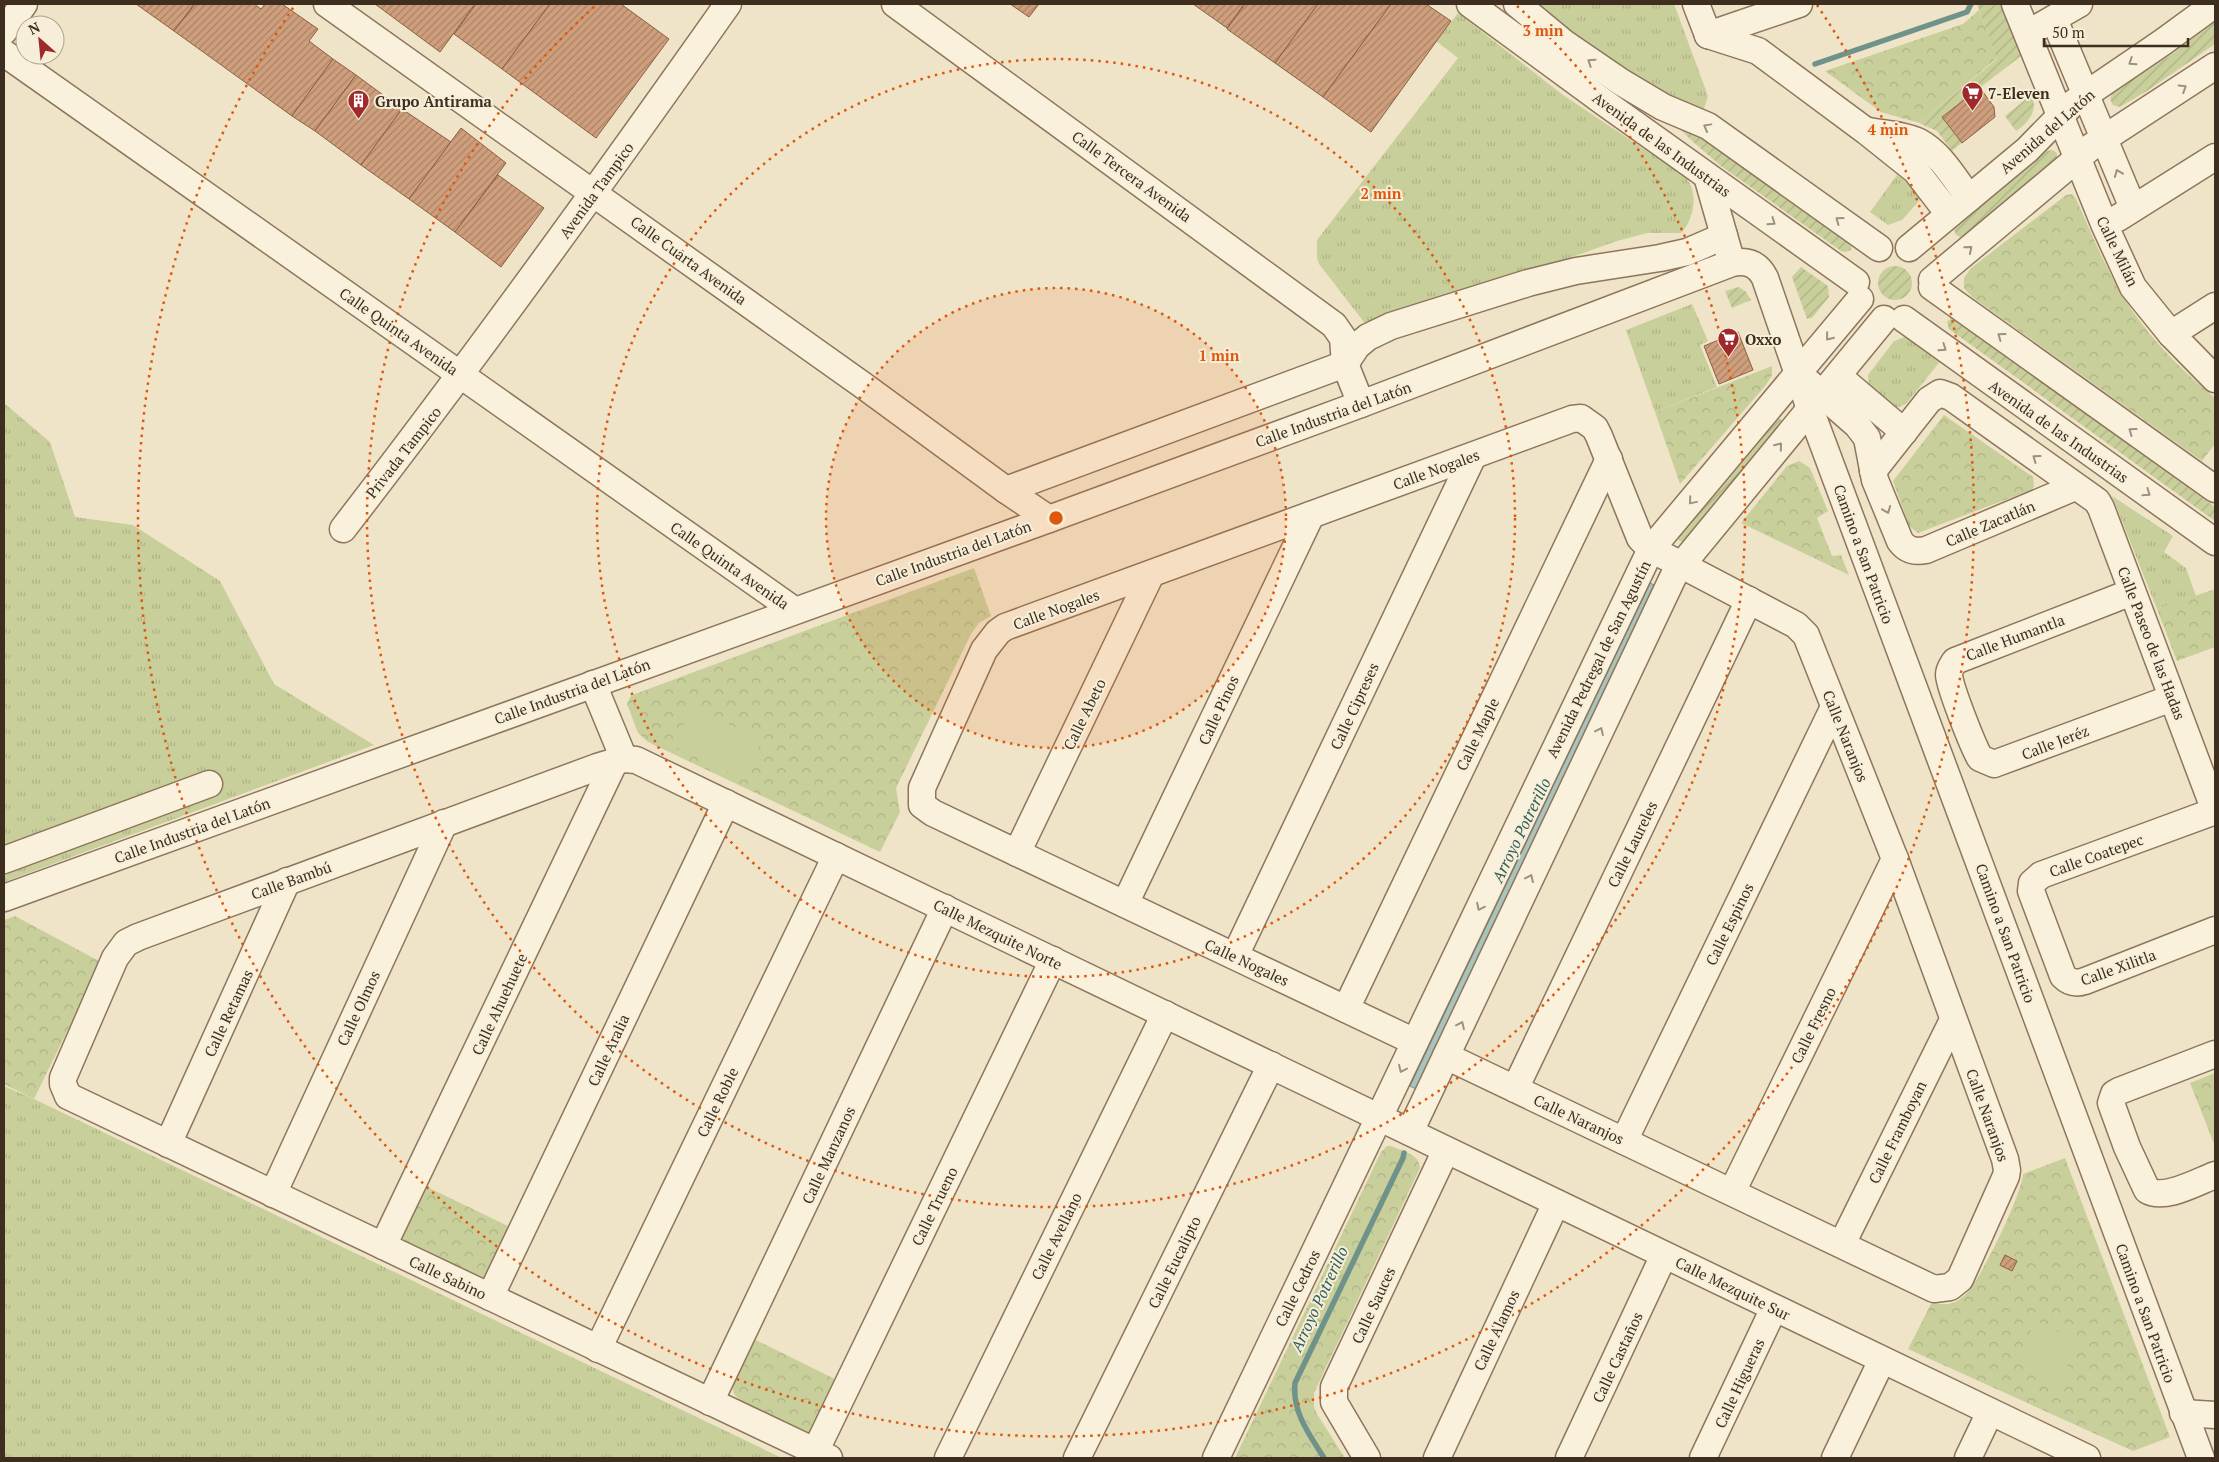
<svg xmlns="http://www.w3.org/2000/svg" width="2219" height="1462" font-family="'PT Serif',serif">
  <defs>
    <pattern id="grass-tufts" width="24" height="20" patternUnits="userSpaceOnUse" patternTransform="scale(1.25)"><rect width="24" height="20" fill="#c9cf9b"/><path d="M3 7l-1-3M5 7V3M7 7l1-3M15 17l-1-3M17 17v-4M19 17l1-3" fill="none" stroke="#aeb285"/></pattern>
    <pattern id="park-crowns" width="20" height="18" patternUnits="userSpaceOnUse" patternTransform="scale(1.25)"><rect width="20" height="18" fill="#c9cf9b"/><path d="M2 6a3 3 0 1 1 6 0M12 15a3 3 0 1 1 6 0" fill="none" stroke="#aeb285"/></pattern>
    <pattern id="garden-furrows" width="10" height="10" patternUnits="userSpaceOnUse" patternTransform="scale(1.25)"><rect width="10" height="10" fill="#c9cf9b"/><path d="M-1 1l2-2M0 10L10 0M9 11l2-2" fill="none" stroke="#aeb285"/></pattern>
    <pattern id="building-hatch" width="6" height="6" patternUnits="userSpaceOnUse" patternTransform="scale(1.25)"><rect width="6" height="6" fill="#cf9f7d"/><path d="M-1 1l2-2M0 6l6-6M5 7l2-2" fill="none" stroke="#a98266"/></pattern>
  </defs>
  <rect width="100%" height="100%" fill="#f0e4c8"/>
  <g fill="url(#grass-tufts)">
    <polygon points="1533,4 1674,4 1708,96 1703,112 1662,99"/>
    <path d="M 1458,13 L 1563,95 L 1677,171 C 1681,174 1687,178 1689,182 C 1698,197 1693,221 1681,233 L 1647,233 L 1617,241 L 1384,324 L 1367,326 L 1319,264 L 1317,258 L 1317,240 L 1458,58 L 1436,41 Z"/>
    <polygon points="1897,175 1912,186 1920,200 1902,220 1888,225 1870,212"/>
    <polygon points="1692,304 1708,341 1700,345 1717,387 1655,412 1626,330"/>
    <polygon points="1905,337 1912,338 1942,359 1906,404 1896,408 1869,387 1868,375 1894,341"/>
    <polygon points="4,403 50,442 75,517 133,525 220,581 274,684 374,745 4,882"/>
    <polygon points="2112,496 2173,536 2164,552 2186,568 2196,596 2157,609"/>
    <polygon points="4,1086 34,1099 782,1458 4,1458"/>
  </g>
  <g fill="url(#park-crowns)">
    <polygon points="1979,10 1997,58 1919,123 1881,112 1825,71 1963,24"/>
    <path d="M 2072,194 L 2075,197 C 2093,236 2109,278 2134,313 C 2156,345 2185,373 2215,398 L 2215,444 L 2202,461 L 1972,297 L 1964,288 L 1964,278 L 1971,268 L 2066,195 Z"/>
    <polygon points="1772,366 1772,375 1766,385 1680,484 1655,412"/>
    <polygon points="1944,415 2033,477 2034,487 2031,490 1918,533 1909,526 1893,481"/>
    <polygon points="1799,461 1810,468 1828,511 1817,518 1832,556 1841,555 1849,575 1741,523 1787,466"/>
    <polygon points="974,568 991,616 979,623 971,634 896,788 900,812 880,852 648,742 638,733 627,704 631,696 635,694"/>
    <polygon points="2215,589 2215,647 2177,661 2157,609"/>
    <polygon points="15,916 101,962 34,1099 4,1084 4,920"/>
    <polygon points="2215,1073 2215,1146 2190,1083"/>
    <path d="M 1387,1146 L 1391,1146 C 1402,1151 1420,1154 1420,1168 L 1314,1393 L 1314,1407 L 1317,1414 L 1345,1458 L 1235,1458 L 1381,1152 Z"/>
    <path d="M 2065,1158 L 2170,1437 L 2133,1451 L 1908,1349 L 1932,1302 C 1945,1306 1953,1305 1964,1296 C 1979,1284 2022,1194 2023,1174 Z"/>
    <polygon points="421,1184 510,1227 485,1278 480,1280 406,1243 401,1234"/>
    <polygon points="752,1338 841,1382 811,1434 806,1434 741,1402 734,1394 732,1384"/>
  </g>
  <g fill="url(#garden-furrows)">
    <polygon points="1977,4 2001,4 2021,56 1942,117 1962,143 1952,151 1937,131 1919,123 1997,59"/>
    <polygon points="2215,21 2215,44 2147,91 2120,107 2113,105 2110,99 2113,91 2171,55"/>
    <path d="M 2031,95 C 2039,109 2029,123 2016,131 L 2005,116 Z"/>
    <polygon points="1682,124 1852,242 1851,250 1845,252 1841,251 1721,166 1691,140 1680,129"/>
    <polygon points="2052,150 2057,153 2056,161 1965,236 1962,238 1956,235 1954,230 1957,225 2046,151"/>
    <circle cx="1895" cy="283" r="17"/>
    <polygon points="1801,267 1828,286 1829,297 1812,318 1807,319 1792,277"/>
    <polygon points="1739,287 1746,292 1751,300 1732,308 1725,291"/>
    <polygon points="1951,318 1955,319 2215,507 2215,521 1949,329 1947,322"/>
    <polygon points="1778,418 1784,421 1684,542 1679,541 1678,536"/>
  </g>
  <g fill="#c9cf9b">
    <polygon points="692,707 762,740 743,779 673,746"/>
    <polygon points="2036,1321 2079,1342 2058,1384 2015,1362"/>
  </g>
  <polygon fill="#a9c4bc" stroke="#6f938a" points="1650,583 1656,586 1416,1089 1410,1086"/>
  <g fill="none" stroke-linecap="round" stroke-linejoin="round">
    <g stroke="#6f938a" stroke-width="5.5">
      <polyline points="1815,64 1967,12 1971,4"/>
      <path d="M 1324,1458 C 1309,1434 1292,1412 1295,1383 L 1403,1158 L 1404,1153"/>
    </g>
  </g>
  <g fill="url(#building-hatch)" stroke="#8d5f41">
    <polygon points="136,4 194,4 174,31"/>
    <polygon points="195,4 254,4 261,9 265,4 282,4 318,29 309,41 333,59 292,116 174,31"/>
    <polygon points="375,4 475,4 440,52"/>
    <polygon points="476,4 550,4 502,69 454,34"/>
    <polygon points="550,4 621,4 669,39 596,138 502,69"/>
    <polygon points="1010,4 1039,4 1029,17"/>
    <polygon points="1193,4 1244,4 1227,28"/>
    <polygon points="1245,4 1318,4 1275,63 1227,29"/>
    <polygon points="1318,4 1391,4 1323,97 1275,63"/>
    <polygon points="1391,4 1426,4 1451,21 1371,132 1323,97"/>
    <polygon points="333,59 356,75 315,131 292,116"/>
    <polygon points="356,75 402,109 361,165 315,131"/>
    <polygon points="1980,88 1994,107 1995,117 1962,143 1942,117"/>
    <polygon points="402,109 451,142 409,199 361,165"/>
    <polygon points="461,128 506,163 455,232 409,199"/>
    <polygon points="498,175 544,208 501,267 455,232"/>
    <polygon points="1738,332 1753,370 1719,384 1704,346"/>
    <polygon points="2005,1255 2017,1261 2012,1271 2000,1265"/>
  </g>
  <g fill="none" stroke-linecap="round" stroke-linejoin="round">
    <defs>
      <g id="minor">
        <polyline points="327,4 864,386 1006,490 1049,519"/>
        <polyline points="895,4 1334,325 1343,338 1345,364 1361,404"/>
        <polyline points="1470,4 1605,103 1856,282"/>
        <polyline points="1517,4 1564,43 1621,82 1663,107 1708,126 1879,248"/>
        <polyline points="1696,4 1708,35"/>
        <polyline points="2015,4 2105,226 2133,287 2171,334 2215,379"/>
        <polyline points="2054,19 2133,208"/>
        <polyline points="2039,27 2079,4"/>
        <polyline points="4,31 24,4"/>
        <polyline points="1708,35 1758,51 1866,131 1916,171 1949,214"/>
        <polyline points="1708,35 1799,4"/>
        <polyline points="4,53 794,610"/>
        <path d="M 1869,131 C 1885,134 1905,135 1919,142 C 1940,153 1955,179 1969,198"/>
        <polyline points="1707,176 1729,253"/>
        <polyline points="2118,218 2215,157"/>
        <polyline points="1909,248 2027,150 2072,104 2163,42 2215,4"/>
        <polyline points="1932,280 2091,147 2215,66"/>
        <polyline points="1932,287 2215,489"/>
        <polyline points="1904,319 2215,542"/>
        <polyline points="2171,334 2215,306"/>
        <polyline points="1345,364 1357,346 1368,337 1391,326 1528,283 1576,271 1660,258 1687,252 1724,236"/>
        <polyline points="1838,376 1904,432"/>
        <path d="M 1808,382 L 1857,425 L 1867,438 L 1875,480 L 1900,541 C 1907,551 1915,552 1926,550 L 2075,487"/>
        <polyline points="1873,471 1929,400 1940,393 1951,397 2097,501 2101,508 2215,811"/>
        <polyline points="1006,490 1345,364"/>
        <path d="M 343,529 C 476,357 603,181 728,4"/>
        <path d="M 2132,592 L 1955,661 C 1952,666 1949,669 1949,675 C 1950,688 1973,746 1980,758 L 1994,764 L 2172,698"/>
        <polyline points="593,684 624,759"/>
        <path d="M 2215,811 L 2041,875 L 2032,883 L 2031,891 L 2063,976 C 2070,983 2076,984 2085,981 L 2215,930"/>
        <polyline points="1017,853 1151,574"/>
        <polyline points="4,860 209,784"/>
        <path d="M 4,898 L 1049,519 L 1361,404 L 1732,263 C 1747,260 1758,264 1765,278 L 1810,409 L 2201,1458"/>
        <polyline points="1125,904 1311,515"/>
        <polyline points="1235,956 1473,456"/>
        <polyline points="1346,1009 1609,459"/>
        <polyline points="1415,1042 933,813 922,805 922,788 984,650 998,632 1005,627 1572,419 1581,418 1595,428 1599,436 1640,538 1651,549 1796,625 1806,635 1895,859 2005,1159 2007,1170 2006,1176 1960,1279 1950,1287 1934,1289 1446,1056"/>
        <path d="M 2215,1054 L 2119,1091 L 2114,1094 L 2111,1103 L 2127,1147 L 2147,1190 C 2164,1201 2197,1182 2215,1175"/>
        <polyline points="1515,1089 1749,600"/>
        <polyline points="1410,1132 1675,573 1884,319"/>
        <polyline points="1624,1141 1834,707"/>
        <polyline points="168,1144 287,881"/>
        <polyline points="1732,1192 1895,859"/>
        <polyline points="273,1194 444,823"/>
        <polyline points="1842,1244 1953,1020"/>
        <polyline points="383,1246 615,761"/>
        <polyline points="490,1297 726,803"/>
        <polyline points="598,1349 836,856"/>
        <polyline points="710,1402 945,908"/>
        <polyline points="2183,1413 2215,1415"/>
        <polyline points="815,1452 1053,960"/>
        <polyline points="829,1458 68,1096 63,1084 63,1078 115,958 126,943 138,937 597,767 624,759 636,760 2087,1458"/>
        <polyline points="948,1458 1165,1014"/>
        <polyline points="1077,1458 1271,1065"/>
        <polyline points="1216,1458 1651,549 1860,299"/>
        <polyline points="1367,1458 1334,1402 1334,1387 1446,1150"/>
        <polyline points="1437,1458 1556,1203"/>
        <polyline points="1569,1458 1664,1255"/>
        <polyline points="1703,1458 1774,1308"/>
        <polyline points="1835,1458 1882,1360"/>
        <polyline points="1968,1458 1990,1412"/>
      </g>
    </defs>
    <use href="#minor" stroke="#8d765c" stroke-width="29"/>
    <use href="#minor" stroke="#faf1dc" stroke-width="26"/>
  </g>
  <defs><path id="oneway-chevron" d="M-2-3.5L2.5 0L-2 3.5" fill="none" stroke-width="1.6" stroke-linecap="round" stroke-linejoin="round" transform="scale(1.25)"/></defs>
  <g stroke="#9c907e">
    <use href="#oneway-chevron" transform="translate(1591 62) rotate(-146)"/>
    <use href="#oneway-chevron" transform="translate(2132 62) rotate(147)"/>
    <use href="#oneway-chevron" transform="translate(2183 88) rotate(-32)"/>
    <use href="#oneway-chevron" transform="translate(1707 127) rotate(-151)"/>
    <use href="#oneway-chevron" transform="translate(2118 173) rotate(-112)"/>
    <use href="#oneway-chevron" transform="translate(1839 220) rotate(-144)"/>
    <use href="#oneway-chevron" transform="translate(1772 222) rotate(35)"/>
    <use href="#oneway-chevron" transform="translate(1969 249) rotate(-40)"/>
    <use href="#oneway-chevron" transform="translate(2001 336) rotate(-144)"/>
    <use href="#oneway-chevron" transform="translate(1829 337) rotate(129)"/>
    <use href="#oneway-chevron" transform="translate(1943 348) rotate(35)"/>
    <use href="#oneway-chevron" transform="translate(2132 431) rotate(-144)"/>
    <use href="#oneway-chevron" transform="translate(1779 446) rotate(-51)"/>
    <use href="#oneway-chevron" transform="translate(2036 458) rotate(-144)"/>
    <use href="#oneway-chevron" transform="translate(2147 493) rotate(35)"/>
    <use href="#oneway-chevron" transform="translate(1692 501) rotate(130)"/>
    <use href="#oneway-chevron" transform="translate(1887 510) rotate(68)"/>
    <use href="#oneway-chevron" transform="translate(1600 731) rotate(-65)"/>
    <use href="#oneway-chevron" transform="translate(1530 878) rotate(-65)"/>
    <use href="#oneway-chevron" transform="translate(1480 907) rotate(116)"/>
    <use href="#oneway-chevron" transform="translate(1461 1025) rotate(-65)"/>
    <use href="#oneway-chevron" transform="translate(1402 1069) rotate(115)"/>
  </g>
  <circle cx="1056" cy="518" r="230" fill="#df570d" fill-opacity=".12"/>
  <g fill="none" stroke="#df570d" stroke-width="2.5" stroke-dasharray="2.5 5">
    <circle cx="1056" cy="518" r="230"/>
    <circle cx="1056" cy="518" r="459"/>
    <path d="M1517 6A689 689 0 1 1 595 6"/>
    <path d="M1817 5A918 918 0 1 1 295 5"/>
  </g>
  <defs>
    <symbol id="supermarket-pin" viewBox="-11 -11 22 30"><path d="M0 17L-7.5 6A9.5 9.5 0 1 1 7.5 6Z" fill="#9e2a2b" stroke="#f7eed8"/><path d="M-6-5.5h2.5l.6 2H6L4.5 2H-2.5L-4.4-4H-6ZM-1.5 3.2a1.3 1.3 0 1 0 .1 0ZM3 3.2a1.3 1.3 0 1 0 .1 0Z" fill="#fff"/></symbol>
    <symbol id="building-pin" viewBox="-11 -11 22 30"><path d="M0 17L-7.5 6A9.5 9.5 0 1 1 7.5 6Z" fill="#9e2a2b" stroke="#f7eed8"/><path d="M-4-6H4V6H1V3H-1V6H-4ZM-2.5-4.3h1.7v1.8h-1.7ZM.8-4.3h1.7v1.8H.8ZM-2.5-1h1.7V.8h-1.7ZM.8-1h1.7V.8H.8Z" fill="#fff"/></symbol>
  </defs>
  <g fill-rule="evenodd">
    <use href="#supermarket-pin" x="1960" y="80" width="25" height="34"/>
    <use href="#building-pin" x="346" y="88" width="25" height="34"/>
    <use href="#supermarket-pin" x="1716" y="326" width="25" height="34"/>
  </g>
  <g text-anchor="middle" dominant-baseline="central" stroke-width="4" stroke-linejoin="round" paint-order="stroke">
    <g font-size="15" font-weight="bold" fill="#3d2e20" stroke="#f7eed8" text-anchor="start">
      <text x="1988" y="93">7-Eleven</text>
      <text x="375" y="101">Grupo Antirama</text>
      <text x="1745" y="339">Oxxo</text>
    </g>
    <g font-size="15" fill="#3d2e20" stroke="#f7eed8">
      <text transform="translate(2047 131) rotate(-41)">Avenida del Latón</text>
      <text transform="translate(1662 144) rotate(36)">Avenida de las Industrias</text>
      <text transform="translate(1132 176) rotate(36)">Calle Tercera Avenida</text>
      <text transform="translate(596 190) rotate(-54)">Avenida Tampico</text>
      <text transform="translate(2118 251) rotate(64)">Calle Milán</text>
      <text transform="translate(689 260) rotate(36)">Calle Cuarta Avenida</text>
      <text transform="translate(399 331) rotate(35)">Calle Quinta Avenida</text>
      <text transform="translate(1333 414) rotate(-20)">Calle Industria del Latón</text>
      <text transform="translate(2059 431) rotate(35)">Avenida de las Industrias</text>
      <text transform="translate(403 452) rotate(-52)">Privada Tampico</text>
      <text transform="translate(1436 469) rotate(-20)">Calle Nogales</text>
      <text transform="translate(1990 523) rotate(-23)">Calle Zacatlán</text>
      <text transform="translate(953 553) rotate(-20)">Calle Industria del Latón</text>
      <text transform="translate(1864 554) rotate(70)">Camino a San Patricio</text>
      <text transform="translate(730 565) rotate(35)">Calle Quinta Avenida</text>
      <text transform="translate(1056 609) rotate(-20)">Calle Nogales</text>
      <text transform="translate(2015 637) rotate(-21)">Calle Humantla</text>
      <text transform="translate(2152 643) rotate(69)">Calle Paseo de las Hadas</text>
      <text transform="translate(1598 659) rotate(-64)">Avenida Pedregal de San Agustín</text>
      <text transform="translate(572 691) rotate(-20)">Calle Industria del Latón</text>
      <text transform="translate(1354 706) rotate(-65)">Calle Cipreses</text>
      <text transform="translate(1218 710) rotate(-65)">Calle Pinos</text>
      <text transform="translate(1084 714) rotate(-64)">Calle Abeto</text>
      <text transform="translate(1477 734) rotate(-64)">Calle Maple</text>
      <text transform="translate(1846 736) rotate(68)">Calle Naranjos</text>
      <text transform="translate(2055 742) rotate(-21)">Calle Jeréz</text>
      <text transform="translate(192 830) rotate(-20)">Calle Industria del Latón</text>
      <text transform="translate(1632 844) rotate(-64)">Calle Laureles</text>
      <text transform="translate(2096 855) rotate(-20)">Calle Coatepec</text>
      <text transform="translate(291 880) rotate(-20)">Calle Bambú</text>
      <text transform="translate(1729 924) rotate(-64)">Calle Espinos</text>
      <text transform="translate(2006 933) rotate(70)">Camino a San Patricio</text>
      <text transform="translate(998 934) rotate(26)">Calle Mezquite Norte</text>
      <text transform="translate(1247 962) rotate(25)">Calle Nogales</text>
      <text transform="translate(2118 967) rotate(-20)">Calle Xilitla</text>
      <text transform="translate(499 1004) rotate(-65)">Calle Ahuehuete</text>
      <text transform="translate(358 1008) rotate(-65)">Calle Olmos</text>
      <text transform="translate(228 1013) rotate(-65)">Calle Retamas</text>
      <text transform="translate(1813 1025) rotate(-64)">Calle Fresno</text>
      <text transform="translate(608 1050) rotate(-65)">Calle Aralia</text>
      <text transform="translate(717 1102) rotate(-64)">Calle Roble</text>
      <text transform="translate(1988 1115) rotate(70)">Calle Naranjos</text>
      <text transform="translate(1579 1119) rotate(25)">Calle Naranjos</text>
      <text transform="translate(1897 1132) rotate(-64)">Calle Framboyan</text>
      <text transform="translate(828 1155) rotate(-65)">Calle Manzanos</text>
      <text transform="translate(934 1206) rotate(-64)">Calle Trueno</text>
      <text transform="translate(1056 1236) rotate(-64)">Calle Avellano</text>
      <text transform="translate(1174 1262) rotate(-64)">Calle Eucalipto</text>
      <text transform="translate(448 1277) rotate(25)">Calle Sabino</text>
      <text transform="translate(1297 1288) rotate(-64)">Calle Cedros</text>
      <text transform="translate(1733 1288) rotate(26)">Calle Mezquite Sur</text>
      <text transform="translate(1373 1305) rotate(-65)">Calle Sauces</text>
      <text transform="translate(2146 1313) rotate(70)">Camino a San Patricio</text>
      <text transform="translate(1496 1330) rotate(-65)">Calle Alamos</text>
      <text transform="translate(1617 1357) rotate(-65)">Calle Castaños</text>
      <text transform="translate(1739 1383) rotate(-65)">Calle Higueras</text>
    </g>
    <g font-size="16" font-style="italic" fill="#2f5d5a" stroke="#f7eed8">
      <text transform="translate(1521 830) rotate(-64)">Arroyo Potrerillo</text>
      <text transform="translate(1319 1299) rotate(-65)">Arroyo Potrerillo</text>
    </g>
  </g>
  <circle cx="1056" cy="518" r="8" fill="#df570d" stroke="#f7eed8" stroke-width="2.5"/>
  <g font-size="15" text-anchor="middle" font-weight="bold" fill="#df570d" stroke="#f7eed8" stroke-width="4" stroke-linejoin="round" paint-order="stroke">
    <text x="1543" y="36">3 min</text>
    <text x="1888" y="135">4 min</text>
    <text x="1381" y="199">2 min</text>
    <text x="1219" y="361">1 min</text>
  </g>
  <rect width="2219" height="1462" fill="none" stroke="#3d2e20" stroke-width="10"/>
  <g transform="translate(40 40) rotate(333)"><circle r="24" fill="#f7eed8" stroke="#ada18e"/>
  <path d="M0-4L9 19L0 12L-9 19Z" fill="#9e2a2b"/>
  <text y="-8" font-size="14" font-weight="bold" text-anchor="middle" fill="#3d2e20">N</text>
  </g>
  <path d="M2044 38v8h144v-8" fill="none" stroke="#3d2e20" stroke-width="2.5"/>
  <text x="2052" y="38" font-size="15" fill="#3d2e20" stroke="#f7eed8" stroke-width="4" paint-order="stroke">50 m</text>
</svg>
